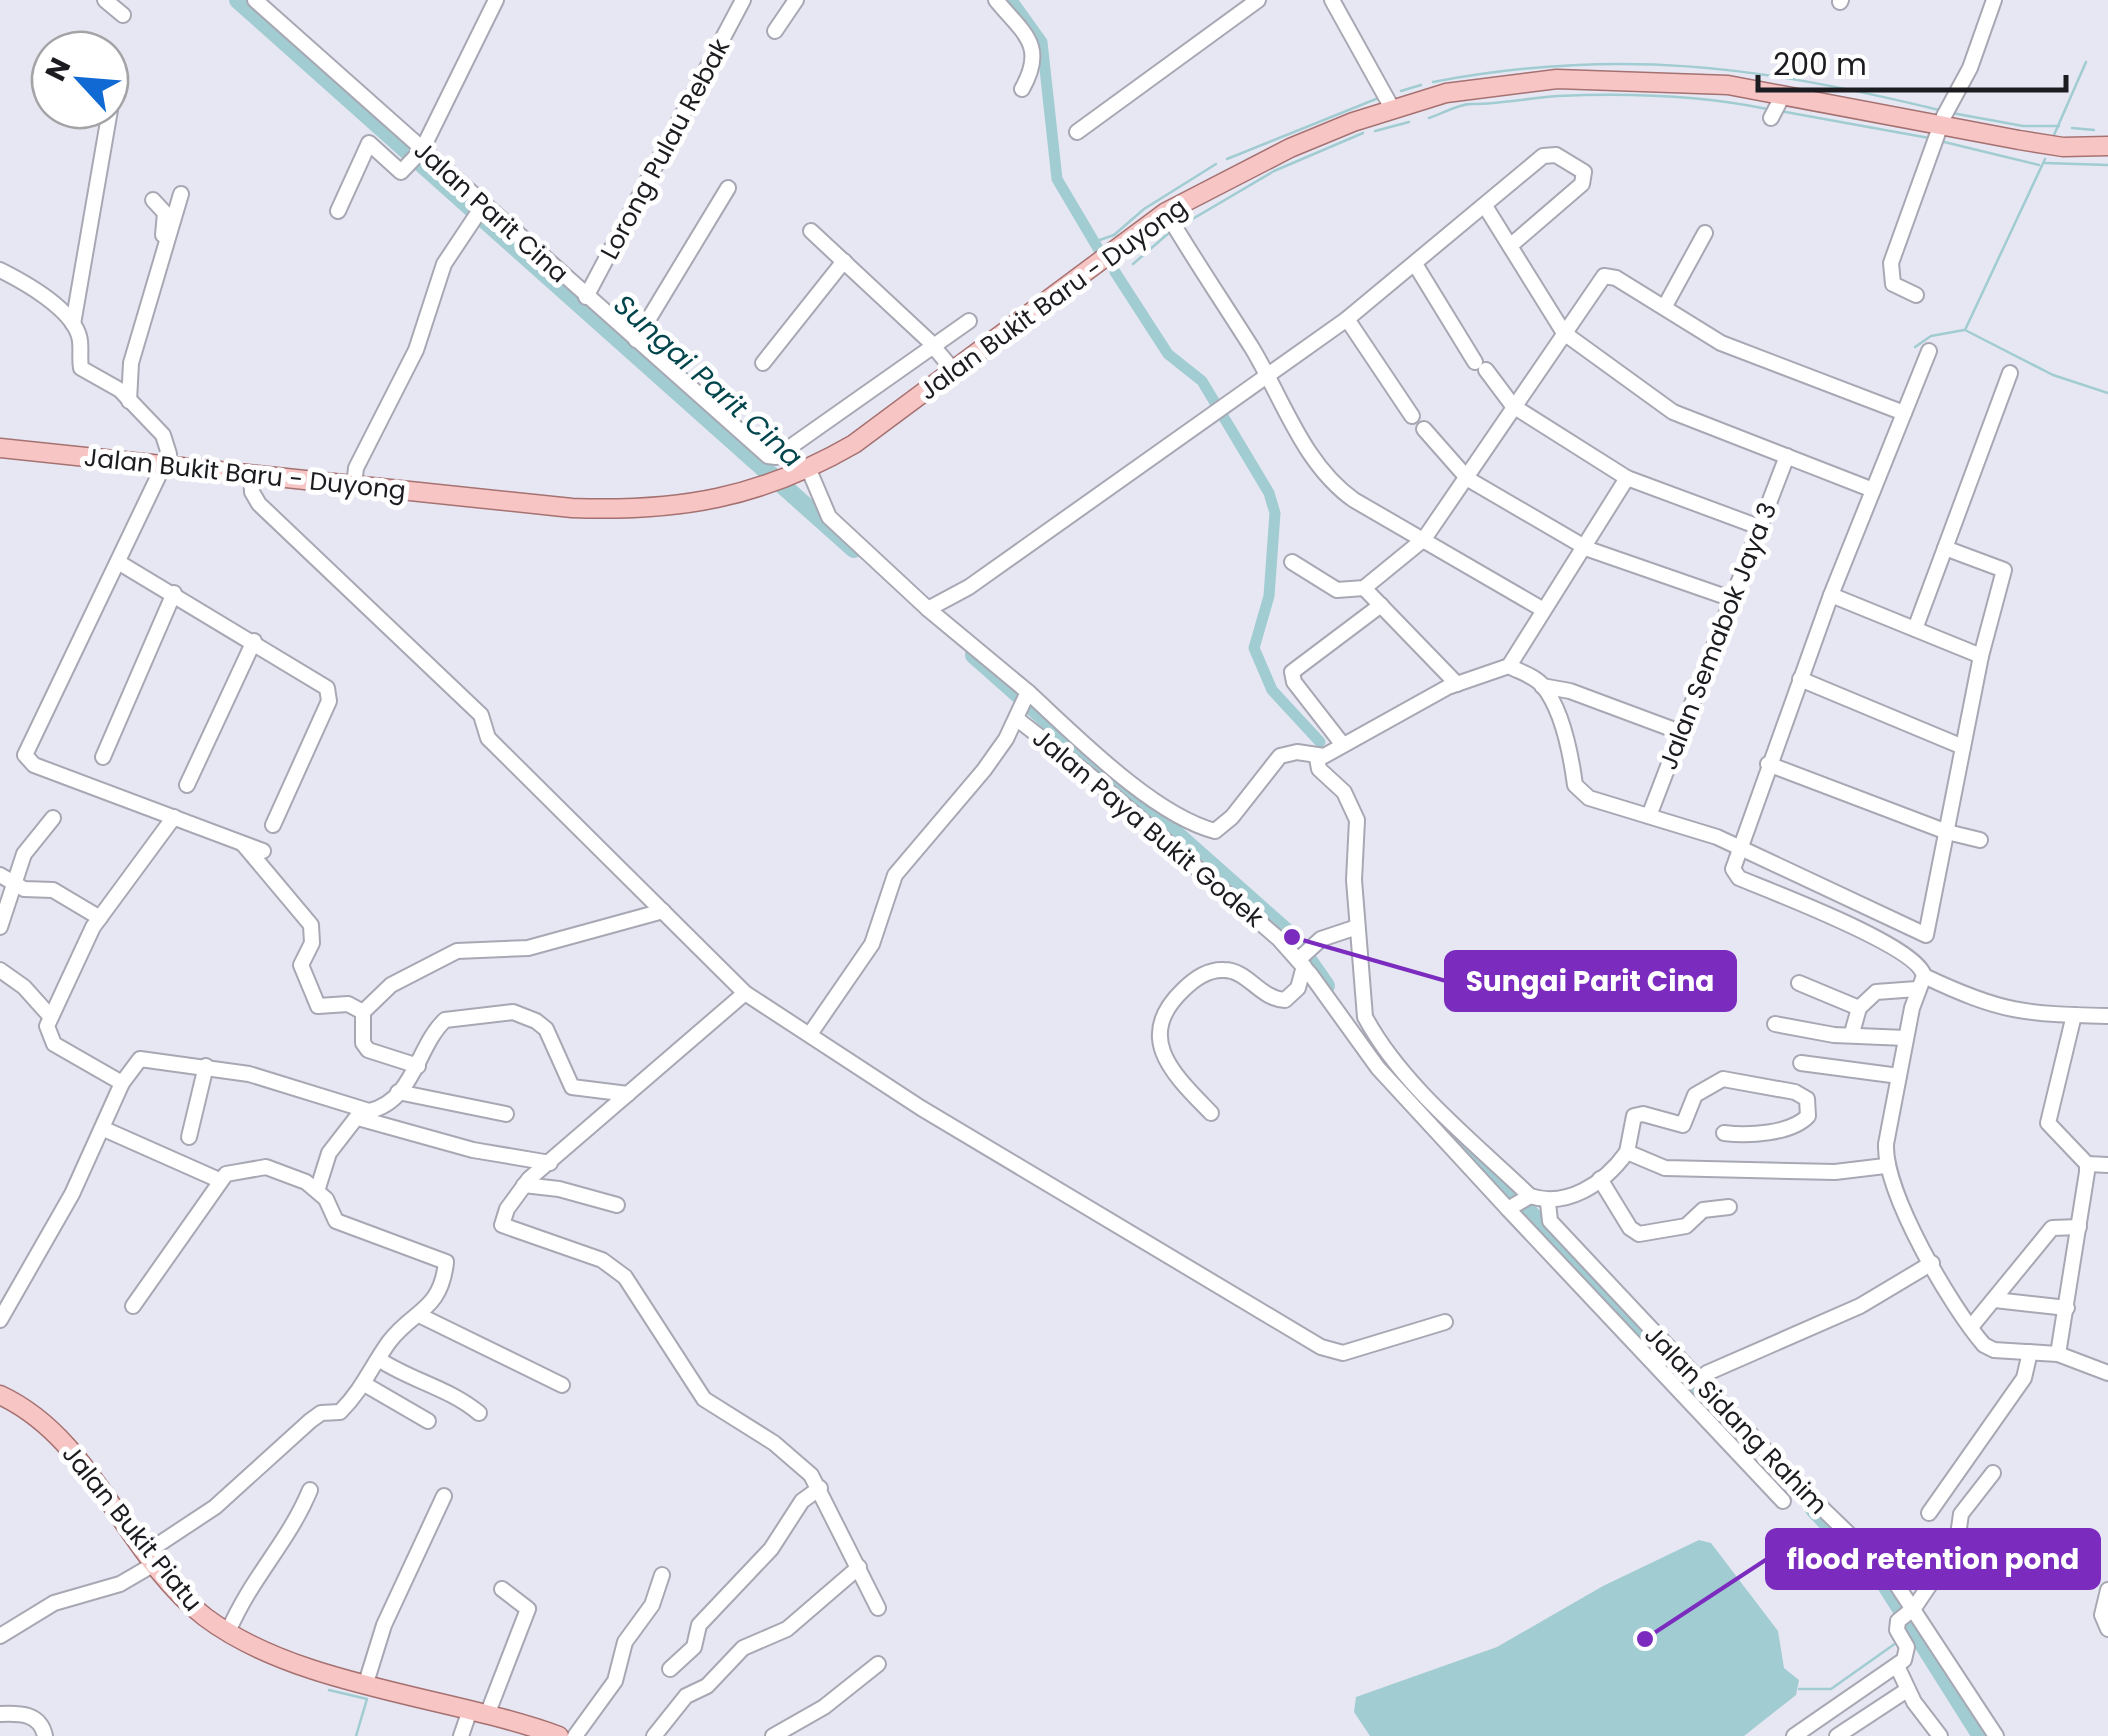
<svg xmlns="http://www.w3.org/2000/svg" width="2108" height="1736" font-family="Poppins,sans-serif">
  <rect width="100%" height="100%" fill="#e6e7f3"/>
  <polygon fill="#a1ccd1" points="1699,1540 1711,1543 1778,1631 1784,1668 1799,1680 1796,1695 1744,1736 1370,1736 1354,1712 1356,1697 1497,1647 1603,1586"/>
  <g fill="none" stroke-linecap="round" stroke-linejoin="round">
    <g stroke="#a1ccd1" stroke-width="2.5">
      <path d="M 1433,82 C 1618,47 1758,66 1939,110"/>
      <polyline points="1401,91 1421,85"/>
      <polyline points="1780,111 1929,138"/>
      <polyline points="1952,113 2023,126 2059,126"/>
      <path d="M 1429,118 C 1442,114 1460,103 1473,104 C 1501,104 1529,98 1558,96 C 1627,93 1699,95 1767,109"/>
      <polyline points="2072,128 2094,130"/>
      <polyline points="1375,131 1409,122"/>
      <polyline points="2054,135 2086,62"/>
      <polyline points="1940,141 2039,165"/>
      <polyline points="1227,159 1376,99"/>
      <polyline points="2045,159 1965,330 2053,375 2108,393"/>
      <polyline points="2045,163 2108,165"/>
      <polyline points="1184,224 1274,171 1363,133"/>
      <polyline points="1094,242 1114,235 1144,209 1216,164"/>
      <polyline points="1133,264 1170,232"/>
      <polyline points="1915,347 1931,336 1964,330"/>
      <polyline points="1799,1689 1831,1689 1896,1643"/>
      <polyline points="329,1690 367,1699 356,1736"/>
    </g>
    <g stroke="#a1ccd1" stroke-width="11">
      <polyline points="1012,0 1042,42 1057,179 1099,250"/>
      <polyline points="1115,272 1168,354 1202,381 1269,493 1275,513 1269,596 1254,648 1272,690 1320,742"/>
    </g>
    <g stroke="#a1ccd1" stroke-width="18">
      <polyline points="238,0 854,549"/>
      <polyline points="974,655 1292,937 1326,986"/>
      <polyline points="1363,1040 1706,1396"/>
      <polyline points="1814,1509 1884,1582 1981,1736"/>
    </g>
    <defs>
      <g id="minor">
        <polyline points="105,0 123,15"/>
        <polyline points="255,0 768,456 776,457 969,321"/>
        <path d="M 996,0 C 1023,33 1047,45 1022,89"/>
        <polyline points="1332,0 1392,108"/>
        <polyline points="1840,2 1841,0"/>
        <polyline points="775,31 796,0"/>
        <polyline points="110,109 113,75"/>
        <polyline points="1771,118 1783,95"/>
        <polyline points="1077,132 1258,0"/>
        <polyline points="153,200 165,213 163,235"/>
        <polyline points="1485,206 1564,333 1673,412 1873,490"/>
        <polyline points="338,211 369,143 401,172 422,150 496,0"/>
        <path d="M 1166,212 C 1193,258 1223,302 1252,348 C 1283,399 1303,464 1354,500 L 1542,609"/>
        <polyline points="811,231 928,340 954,371"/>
        <polyline points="1415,264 1475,362"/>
        <path d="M 0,270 C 24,282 71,308 79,336 C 82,346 79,357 81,368 L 120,390 L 163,435 L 169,454 L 25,755 L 34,765 L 263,851"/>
        <polyline points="1916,295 1893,284 1891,263 1944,116 1970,68 1994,0"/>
        <polyline points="586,297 743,0"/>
        <polyline points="1665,306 1705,233"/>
        <polyline points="1347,319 1412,416"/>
        <polyline points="73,324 110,110"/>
        <polyline points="636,340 728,188"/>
        <path d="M 1929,351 L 1831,595 L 1733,869 L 1739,878 C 1772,892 1918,946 1924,976 C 2002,1013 2024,1014 2108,1016"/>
        <polyline points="763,363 844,261"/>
        <polyline points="1486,370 1513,406 1627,478 1759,527"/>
        <polyline points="129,401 131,363 181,194"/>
        <polyline points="1424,429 1468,479 1588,549 1732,599"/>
        <polyline points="809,470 829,517 928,609 1028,692 1006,739 984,770 895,875 872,944 810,1034"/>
        <polyline points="251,473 252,492 259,504 481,715 488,738 745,993 921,1108 1321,1347 1343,1353 1445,1322"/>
        <polyline points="354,485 356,468 416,350 444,264 484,204"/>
        <polyline points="118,562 327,688 329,701 273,825"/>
        <polyline points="1292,562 1337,590 1364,588 1424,539 1604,276 1616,278 1721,343 1904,413"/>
        <polyline points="1364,588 1457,684"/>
        <polyline points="1831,595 1981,656"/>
        <polyline points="928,609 969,587 1347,319 1543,156 1556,155 1584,172 1582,184 1510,246"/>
        <polyline points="1915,629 2010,373"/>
        <polyline points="1509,666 1627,478"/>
        <polyline points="1800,679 1963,747"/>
        <polyline points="1542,686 1570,691 1680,732"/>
        <path d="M 1028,692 C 1075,735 1153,815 1215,831 L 1232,817 L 1280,756 L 1297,752 L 1324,756 L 1448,687 L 1509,666 C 1520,672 1535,676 1543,686 C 1563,711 1571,755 1575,785 L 1589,798 L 1717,837 L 1926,935 L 1981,656 L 2004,570 L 1945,548"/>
        <path d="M 1017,719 L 1093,778 L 1279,939 L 1311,975 L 1378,1068 L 1508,1209 L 1530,1196 C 1567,1208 1604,1184 1627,1152 L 1665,1168 L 1835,1172 L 1885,1166"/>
        <polyline points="1343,745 1294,682 1292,672 1381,605"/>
        <polyline points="103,757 174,593"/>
        <path d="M 1317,758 L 1319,769 L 1344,792 L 1357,820 L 1354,880 L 1365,1017 C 1402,1086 1474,1142 1530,1196"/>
        <polyline points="1768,764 1947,832 1980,840"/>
        <polyline points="187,785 254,641"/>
        <polyline points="1649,816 1787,456"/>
        <polyline points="243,844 311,925 312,943 301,965 318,1006 348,1004 363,1012 363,1043 368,1050 418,1066"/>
        <polyline points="0,875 24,889 53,890 100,918"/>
        <polyline points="0,927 24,854 53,818"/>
        <polyline points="1298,960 1321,939 1357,927"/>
        <polyline points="0,970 24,987 50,1016"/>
        <path d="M 1924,976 L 1912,1008 L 1886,1144 C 1884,1193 1951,1307 1984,1345 L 1994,1350 L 2058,1354 L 2108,1373"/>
        <polyline points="1799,983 1859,1008 1852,1033"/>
        <polyline points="745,993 529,1179 507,1209 502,1225 602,1260 625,1277 704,1399 774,1443 811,1475 878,1608"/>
        <polyline points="1859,1008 1876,992 1917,989"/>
        <polyline points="363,1012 391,985 457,951 528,948 663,911"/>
        <polyline points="1775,1024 1834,1035 1906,1038"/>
        <polyline points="1801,1063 1899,1076"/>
        <polyline points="122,1083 54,1044 47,1026 93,927 174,817"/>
        <polyline points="398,1092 506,1114"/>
        <path d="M 1211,1113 C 1174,1075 1133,1038 1183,990 C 1194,979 1209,969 1224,970 C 1248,970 1260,999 1285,1000 L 1298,988 L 1304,966"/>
        <polyline points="358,1118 473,1150 550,1163"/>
        <polyline points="104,1129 219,1180"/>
        <polyline points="189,1137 206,1066"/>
        <path d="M 1627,1152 L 1634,1116 L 1643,1114 L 1683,1125 L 1695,1095 L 1723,1079 L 1795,1092 L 1807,1099 L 1808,1116 C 1791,1134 1748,1136 1724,1133"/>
        <polyline points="2087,1164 2108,1165"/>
        <polyline points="1600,1179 1630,1228 1639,1234 1686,1226 1703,1210 1729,1207"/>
        <polyline points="524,1185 559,1189 617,1205"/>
        <polyline points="318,1188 329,1153 360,1113"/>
        <polyline points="1548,1203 1550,1221 1795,1482 1889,1573 1996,1736"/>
        <polyline points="1508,1209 1783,1501"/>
        <polyline points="1995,1300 2067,1308"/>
        <path d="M 133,1306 L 226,1174 L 266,1167 L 306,1182 L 326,1199 L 336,1221 L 446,1262 C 441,1311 413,1310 389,1342 C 371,1367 363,1389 340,1412 L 321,1413 L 310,1421 L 215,1507 L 147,1552"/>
        <polyline points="421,1316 562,1385"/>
        <path d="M 0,1320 L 72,1194 L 122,1083 L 140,1059 L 249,1074 L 369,1111 C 414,1101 417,1046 445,1020 L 513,1012 L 536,1021 L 546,1029 L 572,1087 L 628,1094"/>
        <polyline points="1971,1327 2052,1228 2079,1227"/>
        <polyline points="2058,1354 2087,1172 2087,1164 2048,1123 2074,1015"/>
        <path d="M 380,1360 C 412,1381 449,1388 479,1413"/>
        <polyline points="366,1385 428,1421"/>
        <polyline points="1702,1386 1707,1373 1860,1306 1932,1263"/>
        <polyline points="1929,1513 2024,1378 2030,1352"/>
        <polyline points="2108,1590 2102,1615 2108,1629"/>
        <path d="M 228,1632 C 252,1576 288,1543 310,1490"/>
        <polyline points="0,1636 54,1603 120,1584 156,1563"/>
        <polyline points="1897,1666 1914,1702 1940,1736"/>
        <polyline points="670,1669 694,1647 699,1625 771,1549 802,1501 820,1488"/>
        <polyline points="366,1683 384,1625 444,1496"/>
        <path d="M 0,1714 C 20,1713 40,1713 45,1736"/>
        <polyline points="487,1715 528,1609 502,1589"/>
        <polyline points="461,1736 470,1710"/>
        <polyline points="575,1736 615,1681 625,1642 652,1605 662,1575"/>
        <polyline points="654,1736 686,1696 707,1686 743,1648 787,1629 859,1567"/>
        <polyline points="773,1736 824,1707 878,1664"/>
        <polyline points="1794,1736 1904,1660 1907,1647 1897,1630 1898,1621 1914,1608 1937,1574 1958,1535 1961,1514 1993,1473"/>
        <polyline points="1837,1736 1907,1690"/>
      </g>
      <g id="major">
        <path d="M 0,448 L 572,508 C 678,512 761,498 854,444 L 1166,212 L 1290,148 L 1353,122 L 1446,93 L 1557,79 L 1728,85 L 2019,140 L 2063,147 L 2108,146"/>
        <path d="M 0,1395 C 95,1439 125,1556 205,1617 C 298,1687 450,1696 559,1736"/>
      </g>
    </defs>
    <use href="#minor" stroke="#a7a8b3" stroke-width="18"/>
    <use href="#major" stroke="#a67171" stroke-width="21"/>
    <use href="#minor" stroke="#fff" stroke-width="14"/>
    <use href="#major" stroke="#f7c5c4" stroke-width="18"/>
  </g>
  <g text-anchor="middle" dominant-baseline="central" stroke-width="10" stroke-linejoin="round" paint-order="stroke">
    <g font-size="25" fill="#1c1c20" stroke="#fff">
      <text transform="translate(665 149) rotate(-62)">Lorong Pulau Rebak</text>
      <text transform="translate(491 212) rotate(42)">Jalan Parit Cina</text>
      <text transform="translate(1053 299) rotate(-36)">Jalan Bukit Baru - Duyong</text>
      <text transform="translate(245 474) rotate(6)">Jalan Bukit Baru - Duyong</text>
      <text transform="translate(1718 636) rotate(-69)">Jalan Semabok Jaya 3</text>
      <text transform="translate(1148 828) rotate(40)">Jalan Paya Bukit Godek</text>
      <text transform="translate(1736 1420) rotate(46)">Jalan Sidang Rahim</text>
      <text transform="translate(132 1528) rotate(51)">Jalan Bukit Piatu</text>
    </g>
    <g font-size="28" font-style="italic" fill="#02454c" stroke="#fff">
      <text transform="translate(708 381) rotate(42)">Sungai Parit Cina</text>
    </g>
  </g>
  <path fill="none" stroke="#7b2cbf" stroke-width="4" d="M1292 937L1446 981M1645 1639L1767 1559"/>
  <g fill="#7b2cbf" stroke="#fff" stroke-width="4">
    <circle cx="1292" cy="937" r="10"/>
    <circle cx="1645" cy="1639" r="10"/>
  </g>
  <g fill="#7b2cbf" stroke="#7b2cbf" stroke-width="4">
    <rect x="1446" y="952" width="289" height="58" rx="10"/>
    <rect x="1767" y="1530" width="332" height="58" rx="10"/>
  </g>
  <g font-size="28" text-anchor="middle" font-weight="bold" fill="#fff">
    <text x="1590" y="991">Sungai Parit Cina</text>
    <text x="1933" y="1569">flood retention pond</text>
  </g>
  <g transform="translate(80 80) rotate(296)"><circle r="48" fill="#ffffff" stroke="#a4a4a6" stroke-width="2.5"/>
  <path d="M0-8L18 38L0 25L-18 38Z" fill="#116ad4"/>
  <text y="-15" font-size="28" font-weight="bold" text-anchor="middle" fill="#1c1c20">N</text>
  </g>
  <path d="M1758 75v15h308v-15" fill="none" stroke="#1c1c20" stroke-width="5"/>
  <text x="1773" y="75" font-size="30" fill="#1c1c20" stroke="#ffffff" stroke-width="8" paint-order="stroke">200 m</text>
</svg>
